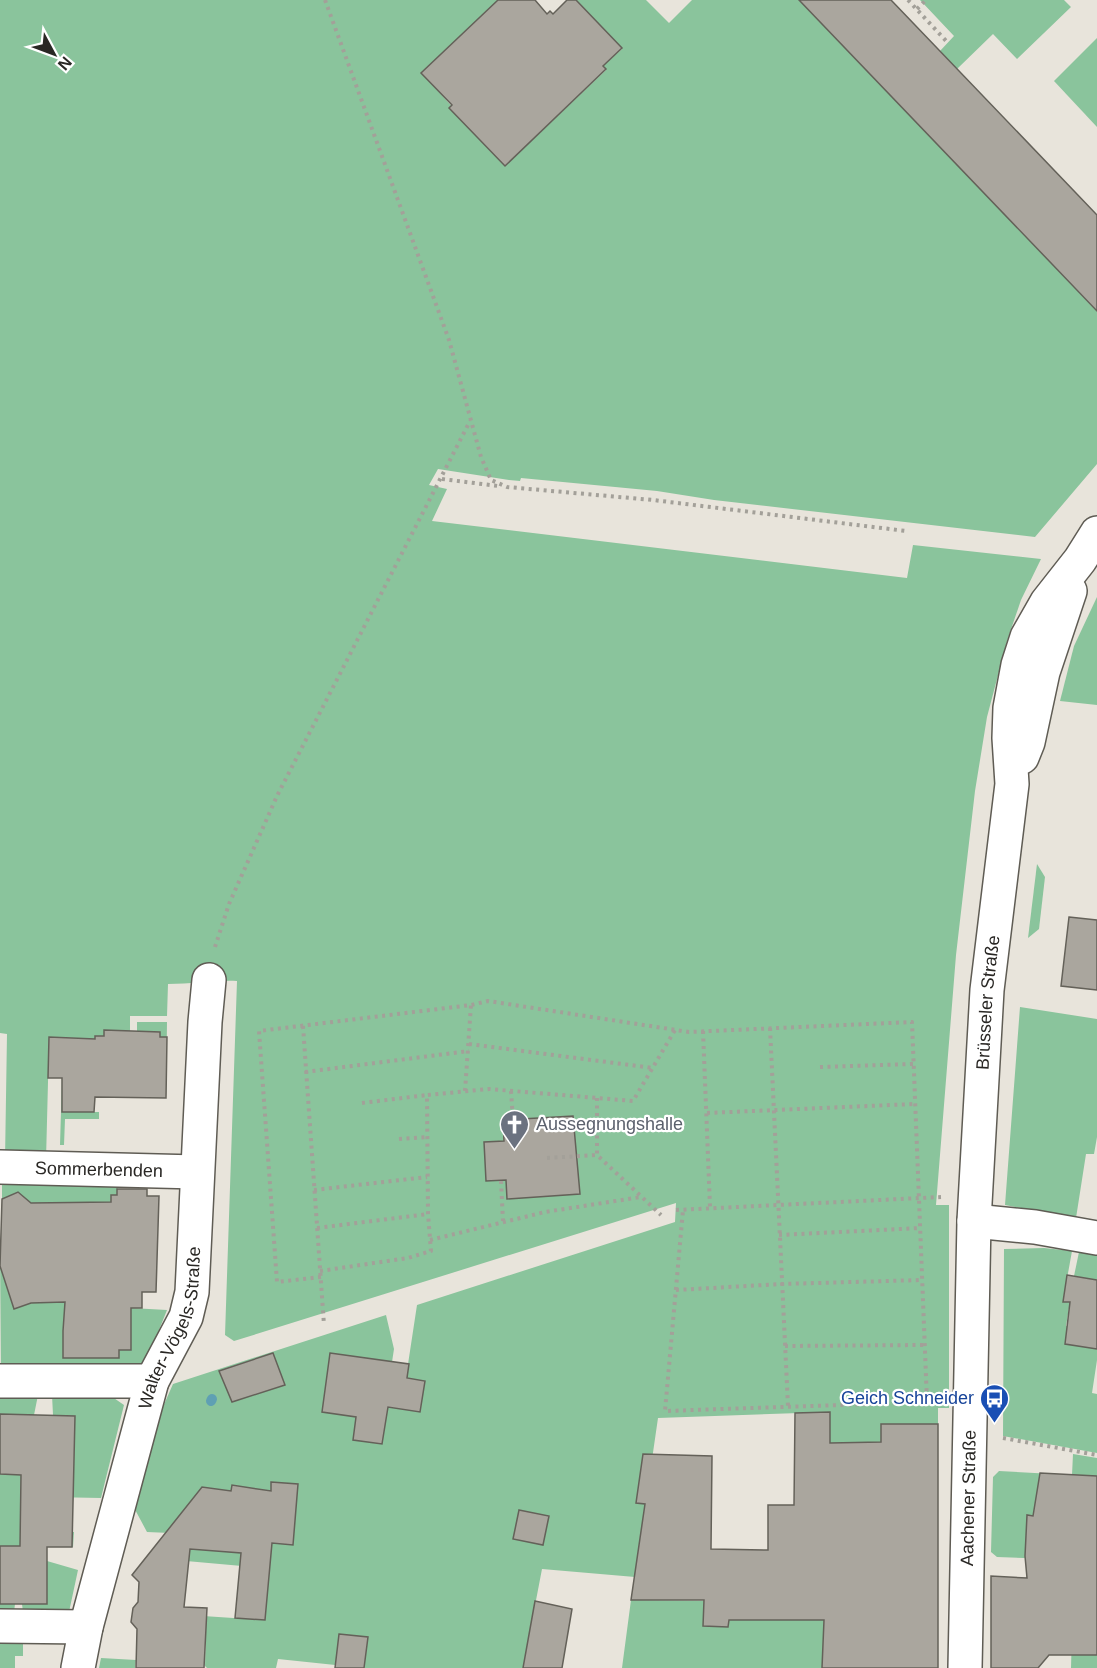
<svg xmlns="http://www.w3.org/2000/svg" width="1097" height="1668" font-family="Arial,sans-serif">
  <rect width="100%" height="100%" fill="#e8e4db"/>
  <g fill="#8ac49c">
    <path d="M 0,0 L 498,0 L 422,73 L 505,166 L 606,70 L 603,66 L 622,49 L 576,0 L 646,0 L 669,23 L 692,0 L 799,0 L 1097,311 L 1097,464 L 1035,537 L 714,500 L 657,491 L 521,478 L 520,481 L 509,480 L 438,469 L 429,485 L 447,489 L 432,521 L 907,578 L 913,545 L 1041,559 L 1021,600 L 1007,641 L 987,717 L 975,791 L 956,955 L 936,1205 L 949,1205 L 949,1408 L 938,1408 L 938,1424 L 881,1424 L 882,1505 L 829,1504 L 830,1412 L 658,1418 L 635,1577 L 542,1569 L 523,1668 L 364,1668 L 278,1659 L 276,1668 L 207,1668 L 205,1666 L 206,1630 L 203,1630 L 203,1616 L 264,1620 L 267,1592 L 242,1566 L 175,1560 L 170,1533 L 147,1532 L 132,1504 L 148,1441 L 173,1384 L 386,1315 L 394,1349 L 392,1362 L 403,1397 L 417,1305 L 675,1222 L 676,1203 L 234,1341 L 225,1335 L 237,981 C 214,980 192,984 168,984 L 167,1016 L 130,1016 L 130,1031 L 137,1031 L 137,1022 L 167,1022 L 166,1098 L 95,1097 L 94,1112 L 99,1112 L 99,1119 L 65,1119 L 64,1145 L 60,1145 L 63,1044 L 49,1043 L 46,1160 L 5,1160 L 7,1034 L 0,1033 Z"/>
    <polygon points="920,0 1064,0 1071,7 1017,59 993,34 957,69 940,51 954,36"/>
    <polygon points="1097,38 1097,127 1054,81"/>
    <polygon points="1097,597 1097,705 1060,701 1074,646"/>
    <polygon points="1037,864 1045,877 1039,929 1028,938"/>
    <polygon points="1020,1007 1097,1019 1097,1137 1094,1154 1086,1154 1076,1218 1005,1205"/>
    <polygon points="2,1175 118,1178 117,1215 131,1308 167,1310 147,1360 127,1373 1,1374 0,1247 2,1246"/>
    <polygon points="1044,1248 1072,1251 1063,1301 1070,1302 1066,1326 1097,1331 1097,1360 1092,1393 1097,1394 1097,1453 1003,1436 1004,1249"/>
    <polygon points="1079,1252 1097,1255 1097,1280 1074,1276"/>
    <polygon points="108,1394 124,1405 101,1498 49,1497 38,1531 74,1532 73,1547 0,1546 0,1396 38,1395 34,1415 53,1415 52,1395"/>
    <polygon points="1073,1454 1097,1458 1097,1668 1071,1668 1072,1631 1056,1559 997,1557 991,1552 993,1477 999,1471 1072,1475"/>
    <polygon points="0,1561 47,1561 78,1570 69,1612 23,1612 22,1604 15,1604 14,1612 0,1612"/>
    <polygon points="631,1600 789,1602 789,1620 824,1620 822,1668 622,1668"/>
    <polygon points="0,1639 23,1640 23,1656 15,1656 15,1668 0,1668"/>
    <polygon points="101,1658 136,1660 135,1668 99,1668"/>
  </g>
  <g fill="none" stroke-linecap="round" stroke-linejoin="round">
    <polyline stroke="#5fa0b3" stroke-width="10" points="211,1401 212,1399"/>
  </g>
  <g fill="#aaa69e" stroke="#646159" stroke-width="1.5">
    <polygon points="498,0 535,0 547,14 550,11 553,14 567,0 576,0 622,48 603,66 606,69 505,166 449,108 452,105 421,73"/>
    <polygon points="799,0 891,0 1075,192 1097,215 1097,311"/>
    <polygon points="1069,917 1097,920 1097,990 1061,986"/>
    <polygon points="104,1030 160,1032 160,1037 167,1037 166,1098 95,1097 94,1112 62,1112 62,1078 48,1078 49,1037 95,1039 95,1036 104,1036"/>
    <polygon points="573,1116 580,1194 507,1199 506,1180 486,1181 484,1142 504,1141 503,1120"/>
    <polygon points="117,1189 147,1189 147,1196 159,1196 156,1292 142,1292 142,1308 131,1308 131,1350 119,1350 119,1358 63,1358 63,1331 65,1302 31,1303 14,1309 0,1266 2,1199 18,1192 31,1203 111,1202 111,1195 117,1195"/>
    <polygon points="1067,1275 1097,1280 1097,1349 1065,1344 1070,1302 1063,1302"/>
    <polygon points="273,1353 285,1385 232,1402 219,1371"/>
    <polygon points="330,1353 409,1364 407,1378 425,1381 420,1412 388,1407 382,1444 353,1440 356,1417 322,1412"/>
    <polygon points="830,1412 830,1443 881,1442 881,1424 938,1424 938,1668 822,1668 824,1620 729,1620 728,1627 703,1626 704,1600 631,1600 645,1504 636,1503 643,1454 712,1456 711,1549 768,1550 768,1505 794,1505 795,1413"/>
    <polygon points="0,1414 75,1416 72,1547 47,1547 47,1604 0,1604 0,1546 20,1546 21,1475 0,1474"/>
    <polygon points="1040,1473 1097,1476 1097,1655 1049,1655 1038,1668 991,1668 991,1576 1027,1578 1025,1556 1027,1515 1033,1516"/>
    <polygon points="271,1482 298,1484 293,1545 272,1543 265,1620 235,1618 241,1553 190,1549 184,1607 207,1608 204,1668 136,1668 137,1629 131,1622 133,1608 138,1602 139,1582 132,1575 202,1487 231,1491 232,1485 271,1491"/>
    <polygon points="519,1510 549,1516 543,1545 513,1539"/>
    <polygon points="535,1601 572,1609 562,1668 523,1668"/>
    <polygon points="339,1634 368,1637 364,1668 335,1668"/>
  </g>
  <g fill="none" stroke-linecap="round" stroke-linejoin="round">
    <defs>
      <g id="minor">
        <polyline points="1022,757 1028,742 1043,672 1070,591"/>
        <path id="s1" d="M 0,1167 L 197,1172"/>
        <polyline points="974,1221 1035,1227 1097,1238"/>
        <polyline points="0,1381 152,1381"/>
        <polyline points="0,1626 86,1627"/>
        <path id="s2" d="M 78,1668 L 86,1627 L 152,1381 L 186,1317 L 192,1292 L 205,1022 L 209,980"/>
        <path id="s3" d="M 965,1668 L 974,1221 L 987,990 L 1012,784 L 1009,738 L 1010,708 L 1018,665 L 1027,637 L 1047,602 L 1080,560 L 1097,533"/>
      </g>
    </defs>
    <use href="#minor" stroke="#5f5c54" stroke-width="36"/>
    <g stroke="#a3a099" stroke-width="4" stroke-dasharray="3 4.5" stroke-linecap="butt">
      <polyline points="325,0 449,340 481,457 491,480 507,487 653,500 906,531"/>
      <polyline points="908,0 948,43"/>
      <polyline points="917,9 926,0"/>
      <polyline points="442,479 498,486"/>
      <polyline points="215,947 229,904 277,796 470,421"/>
      <polyline points="303,1026 324,1325"/>
      <polyline points="770,1028 788,1406"/>
      <polyline points="703,1031 710,1207"/>
      <polyline points="469,1044 653,1068"/>
      <polyline points="820,1067 913,1064"/>
      <polyline points="305,1072 469,1051"/>
      <polyline points="465,1091 471,1005"/>
      <polyline points="511,1091 513,1120"/>
      <polyline points="597,1098 597,1155 661,1215"/>
      <polyline points="362,1103 427,1095"/>
      <polyline points="707,1113 914,1104"/>
      <polyline points="399,1139 427,1137"/>
      <polyline points="547,1158 597,1155"/>
      <polyline points="501,1181 503,1221"/>
      <polyline points="314,1190 427,1177"/>
      <polyline points="676,1210 941,1197"/>
      <polyline points="317,1228 428,1214"/>
      <polyline points="779,1235 920,1228"/>
      <polyline points="430,1240 545,1212 641,1197"/>
      <polyline points="320,1271 408,1258 431,1251 428,1214 427,1095 489,1089 633,1101 675,1030"/>
      <polyline points="321,1277 277,1282 259,1031 471,1005 488,1001 689,1032 912,1022 927,1402 665,1411 683,1210"/>
      <polyline points="676,1290 782,1284 922,1280"/>
      <polyline points="785,1346 923,1345"/>
      <polyline points="1003,1438 1097,1455"/>
    </g>
    <use href="#minor" stroke="#fff" stroke-width="33"/>
  </g>
  <defs>
    <symbol id="church-pin" viewBox="-11 -11 22 30"><path d="M0 17L-7.5 6A9.5 9.5 0 1 1 7.5 6Z" fill="#6b7280" stroke="#fff"/><path d="M-1.2-6h2.4v3.5h3.3v2.4h-3.3V6h-2.4V-.1h-3.3v-2.4h3.3Z" fill="#fff"/></symbol>
    <symbol id="bus-pin" viewBox="-11 -11 22 30"><path d="M0 17L-7.5 6A9.5 9.5 0 1 1 7.5 6Z" fill="#1a4fb4" stroke="#fff"/><path d="M-5-6H5V4H4V6H2V4H-2V6H-4V4H-5ZM-3.5-4V0h7V-4ZM-3.5 1.2v1.5H-2V1.2ZM2 1.2v1.5H3.5V1.2Z" fill="#fff"/></symbol>
  </defs>
  <g fill-rule="evenodd">
    <use href="#church-pin" x="498" y="1108" width="33" height="45"/>
    <use href="#bus-pin" x="978" y="1382" width="33" height="45"/>
  </g>
  <g text-anchor="middle" dominant-baseline="central" stroke-width="4.5" stroke-linejoin="round" paint-order="stroke">
    <g font-size="18" fill="#292724" stroke="#fff">
      <text stroke="none"><textPath href="#s3" startOffset="666">Brüsseler Straße</textPath></text>
      <text stroke="none"><textPath href="#s1" startOffset="99">Sommerbenden</textPath></text>
      <text stroke="none"><textPath href="#s2" startOffset="354">Walter-Vögels-Straße</textPath></text>
      <text stroke="none"><textPath href="#s3" startOffset="170">Aachener Straße</textPath></text>
    </g>
    <g font-size="18" fill="#5b616d" stroke="#fff" text-anchor="start">
      <text x="536" y="1124">Aussegnungshalle</text>
    </g>
    <g font-size="18" fill="#164399" stroke="#fff" text-anchor="end">
      <text x="974" y="1398">Geich Schneider</text>
    </g>
  </g>
  <g transform="translate(54 54) rotate(131)" stroke="#ffffff" stroke-width="4.5" paint-order="stroke">
  <path d="M0-4.5L10 22L0 15L-10 22Z" fill="#292724"/>
  <text y="-9" font-size="16" font-weight="bold" text-anchor="middle" fill="#292724">N</text>
  </g>
</svg>
